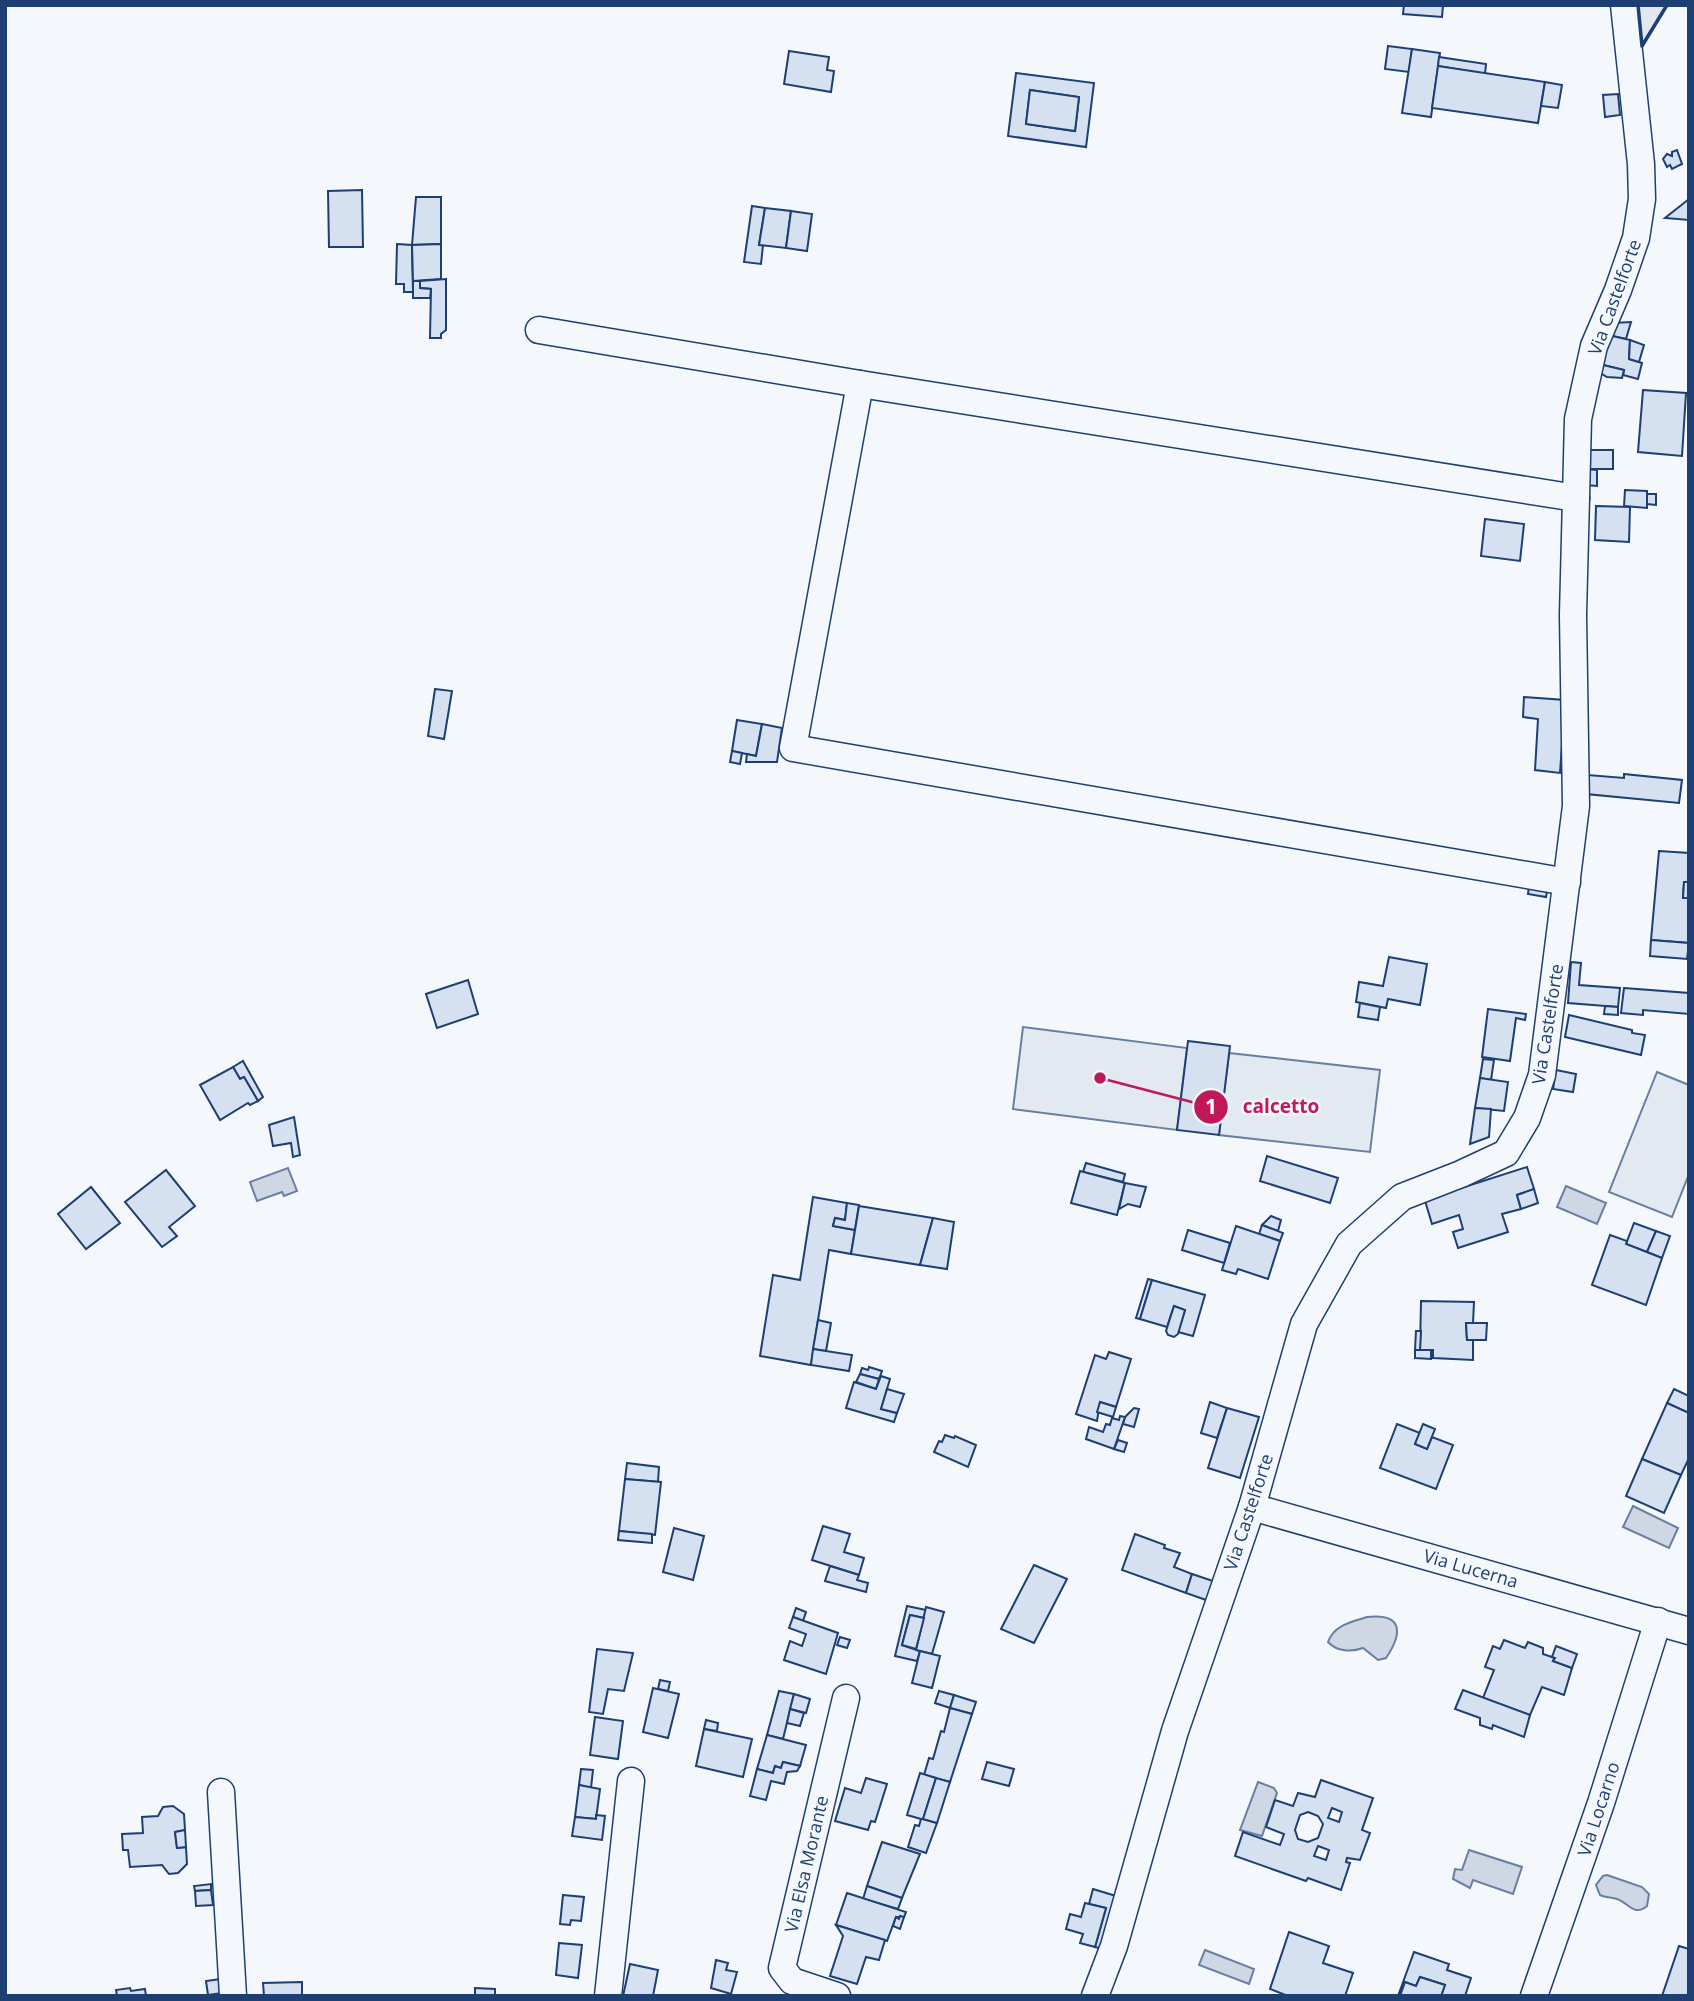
<svg xmlns="http://www.w3.org/2000/svg" width="1694" height="2001" font-family="'Open Sans',sans-serif">
  <rect width="100%" height="100%" fill="#f4f7fb"/>
  <g fill="#e3e9f0" stroke="#687fa3" stroke-width="2">
    <polygon points="1023,1027 1187,1048 1177,1130 1013,1109"/>
    <polygon points="1229,1053 1380,1070 1370,1152 1219,1135"/>
    <polygon points="1657,1072 1689,1085 1689,1174 1672,1217 1609,1192"/>
  </g>
  <polygon fill="#e3e8f0" stroke="#687fa3" stroke-width="2" points="1638,5 1667,5 1642,45"/>
  <g fill="#cfd7e4" stroke="#687fa3" stroke-width="2">
    <polygon points="288,1168 297,1191 284,1196 282,1192 257,1201 250,1182"/>
    <polygon points="1566,1186 1606,1203 1597,1224 1557,1207"/>
    <polygon points="1633,1506 1678,1528 1669,1548 1623,1527"/>
    <path d="M 1367,1617 C 1403,1613 1403,1633 1386,1658 L 1378,1660 L 1363,1648 C 1352,1652 1337,1652 1328,1642 C 1334,1625 1351,1622 1367,1617 Z"/>
    <polygon points="1258,1782 1274,1788 1277,1793 1262,1836 1240,1830"/>
    <polygon points="1469,1850 1522,1867 1513,1894 1473,1880 1470,1888 1453,1879 1455,1869 1462,1870"/>
    <path d="M 1607,1875 L 1642,1887 L 1649,1894 L 1647,1906 C 1634,1917 1629,1903 1617,1899 C 1611,1897 1606,1898 1600,1895 L 1596,1885 L 1603,1876 Z"/>
    <polygon points="1205,1950 1254,1969 1249,1984 1199,1965"/>
  </g>
  <g fill="#d5e0f0" stroke="#1d3f73" stroke-width="2" fill-rule="evenodd">
    <polygon points="1404,5 1443,5 1442,17 1403,14"/>
    <polygon points="1388,46 1412,49 1409,72 1385,69"/>
    <polygon points="1412,49 1440,53 1431,117 1402,113"/>
    <polygon points="789,51 829,57 827,70 834,71 831,92 784,84"/>
    <polygon points="1439,57 1486,64 1485,74 1438,66"/>
    <polygon points="1438,66 1545,82 1538,123 1432,108"/>
    <path d="M 1016,73 L 1094,83 L 1086,147 L 1008,136 ZM 1030,90 L 1079,97 L 1075,131 L 1026,124 Z"/>
    <polygon points="1545,82 1562,85 1558,108 1541,106"/>
    <polygon points="1030,90 1079,97 1075,131 1026,124"/>
    <polygon points="1618,94 1620,115 1605,117 1603,95"/>
    <polygon points="1677,150 1682,164 1672,169 1670,165 1667,167 1663,159 1667,154 1672,156 1672,152"/>
    <polygon points="362,190 363,247 329,247 328,191"/>
    <polygon points="416,197 441,197 441,244 412,245"/>
    <polygon points="1689,199 1689,220 1665,218"/>
    <polygon points="752,206 765,208 759,245 763,245 761,264 744,262"/>
    <polygon points="765,208 791,211 786,248 759,245"/>
    <polygon points="791,211 812,214 807,251 786,248"/>
    <polygon points="397,244 412,245 413,292 404,292 404,284 396,284"/>
    <polygon points="441,244 441,279 413,281 412,245"/>
    <polygon points="446,279 446,330 441,334 441,338 430,338 431,289 420,288 420,281"/>
    <polygon points="413,281 420,281 420,288 431,289 430,298 413,298"/>
    <polygon points="1631,322 1626,339 1608,335 1613,323"/>
    <polygon points="1608,335 1630,340 1629,359 1642,363 1638,379 1623,375 1624,370 1599,364"/>
    <polygon points="1630,340 1644,345 1639,362 1629,359"/>
    <polygon points="1599,364 1624,370 1622,378 1607,377 1597,371"/>
    <polygon points="1643,390 1686,393 1682,456 1638,452"/>
    <rect x="1586" y="450" width="27" height="19"/>
    <polygon points="1586,469 1597,470 1597,486 1586,485"/>
    <polygon points="1625,490 1647,491 1647,508 1624,506"/>
    <polygon points="1647,494 1656,494 1656,505 1647,504"/>
    <polygon points="1596,506 1630,507 1629,542 1595,540"/>
    <polygon points="1485,519 1524,524 1520,561 1481,556"/>
    <polygon points="435,689 452,691 444,739 428,736"/>
    <polygon points="1524,697 1565,700 1560,773 1535,770 1538,719 1523,717"/>
    <polygon points="737,720 762,724 756,756 732,751"/>
    <polygon points="762,724 782,728 777,762 746,762 747,754 756,756"/>
    <polygon points="732,751 742,753 740,764 730,762"/>
    <polygon points="1624,774 1682,780 1679,803 1586,794 1588,775 1624,778"/>
    <polygon points="1659,851 1689,853 1689,882 1684,882 1683,898 1689,898 1689,943 1651,940"/>
    <polygon points="1530,879 1549,882 1546,897 1528,894"/>
    <polygon points="1684,882 1689,882 1689,898 1683,898"/>
    <polygon points="1651,940 1689,943 1687,959 1650,956"/>
    <polygon points="1389,957 1427,964 1420,1005 1388,999 1386,1008 1356,1002 1359,982 1383,986"/>
    <polygon points="1571,962 1581,963 1579,985 1620,988 1618,1007 1568,1003"/>
    <polygon points="468,980 478,1014 437,1028 426,994"/>
    <polygon points="1624,988 1689,993 1689,1014 1643,1010 1643,1015 1621,1013"/>
    <polygon points="1360,1003 1380,1007 1378,1020 1358,1017"/>
    <polygon points="1605,1006 1618,1007 1618,1015 1604,1014"/>
    <polygon points="1488,1009 1526,1014 1525,1020 1516,1018 1510,1061 1482,1057"/>
    <polygon points="1569,1015 1632,1030 1632,1033 1645,1035 1641,1055 1565,1037"/>
    <polygon points="1188,1041 1230,1046 1219,1135 1177,1130"/>
    <polygon points="1483,1059 1494,1060 1491,1080 1480,1078"/>
    <polygon points="243,1061 263,1097 258,1101 244,1077 240,1079 233,1067"/>
    <polygon points="233,1067 240,1079 244,1077 258,1101 250,1105 248,1103 220,1120 200,1085"/>
    <polygon points="1556,1070 1576,1074 1573,1092 1553,1089"/>
    <polygon points="1480,1078 1508,1082 1504,1111 1475,1108"/>
    <polygon points="1475,1108 1491,1109 1489,1137 1470,1144"/>
    <polygon points="294,1117 300,1155 293,1157 291,1143 273,1146 269,1125"/>
    <polygon points="1267,1156 1338,1178 1330,1203 1260,1181"/>
    <polygon points="1086,1163 1125,1174 1123,1182 1083,1172"/>
    <polygon points="1527,1167 1534,1189 1517,1195 1521,1209 1502,1214 1508,1232 1458,1248 1453,1232 1463,1229 1459,1215 1432,1224 1423,1194 1455,1190"/>
    <polygon points="166,1170 195,1206 169,1227 177,1236 162,1247 125,1202"/>
    <polygon points="1080,1171 1125,1183 1117,1215 1071,1203"/>
    <polygon points="1125,1183 1146,1187 1140,1207 1128,1204 1119,1209"/>
    <polygon points="91,1187 120,1223 86,1249 58,1214"/>
    <polygon points="1534,1189 1538,1203 1521,1209 1517,1195"/>
    <polygon points="813,1197 847,1203 845,1220 835,1218 833,1226 855,1230 851,1254 829,1250 811,1365 760,1356 773,1275 800,1280"/>
    <polygon points="847,1203 859,1205 855,1230 833,1226 835,1218 845,1220"/>
    <polygon points="859,1206 933,1218 920,1265 851,1254"/>
    <polygon points="1271,1216 1281,1220 1278,1231 1262,1225"/>
    <polygon points="933,1218 954,1222 947,1269 920,1265"/>
    <polygon points="1634,1223 1656,1231 1647,1252 1626,1244"/>
    <polygon points="1262,1225 1283,1233 1280,1241 1259,1234"/>
    <polygon points="1236,1226 1280,1241 1268,1279 1238,1269 1236,1274 1222,1270"/>
    <polygon points="1188,1230 1230,1243 1224,1263 1182,1250"/>
    <polygon points="1656,1231 1670,1236 1662,1258 1647,1252"/>
    <polygon points="1610,1235 1627,1241 1626,1244 1662,1258 1646,1305 1592,1285"/>
    <polygon points="1148,1279 1152,1280 1140,1319 1136,1318"/>
    <polygon points="1152,1280 1205,1295 1193,1336 1178,1332 1185,1310 1174,1306 1167,1327 1140,1319"/>
    <polygon points="1421,1301 1474,1302 1473,1323 1466,1323 1467,1340 1473,1340 1473,1360 1433,1358 1433,1350 1420,1350"/>
    <polygon points="1174,1306 1185,1310 1178,1334 1174,1337 1168,1335 1166,1331"/>
    <polygon points="818,1320 831,1323 826,1351 813,1349"/>
    <polygon points="1466,1323 1487,1323 1486,1340 1467,1340"/>
    <polygon points="1416,1331 1421,1331 1420,1350 1415,1350"/>
    <polygon points="813,1349 852,1355 849,1371 811,1365"/>
    <polygon points="1415,1350 1431,1350 1431,1359 1415,1358"/>
    <polygon points="1109,1352 1131,1359 1116,1407 1100,1402 1097,1421 1076,1414 1095,1355 1106,1359"/>
    <polygon points="869,1367 882,1371 879,1379 860,1374 862,1368 868,1370"/>
    <polygon points="860,1374 879,1379 876,1389 856,1382"/>
    <polygon points="881,1376 890,1379 881,1409 897,1413 894,1422 846,1408 854,1382 876,1389"/>
    <polygon points="887,1389 904,1394 897,1413 881,1409"/>
    <polygon points="1674,1389 1689,1396 1688,1413 1667,1403"/>
    <polygon points="1100,1402 1116,1407 1113,1417 1097,1412"/>
    <polygon points="1210,1402 1227,1408 1217,1438 1201,1433"/>
    <polygon points="1667,1403 1689,1413 1689,1458 1681,1475 1642,1459"/>
    <polygon points="1134,1408 1139,1409 1134,1427 1123,1424 1125,1417"/>
    <polygon points="1227,1408 1259,1417 1240,1478 1208,1468"/>
    <polygon points="1120,1416 1125,1417 1114,1449 1086,1439 1089,1427 1103,1432 1106,1424 1110,1425 1112,1418 1119,1420"/>
    <polygon points="1397,1424 1420,1433 1415,1444 1427,1449 1432,1437 1453,1445 1436,1489 1380,1468"/>
    <polygon points="1423,1424 1435,1429 1427,1449 1415,1444"/>
    <polygon points="945,1435 954,1438 955,1436 976,1445 968,1467 934,1452 939,1441 942,1442"/>
    <polygon points="1118,1440 1127,1443 1124,1452 1114,1449"/>
    <polygon points="1642,1459 1681,1475 1664,1513 1626,1496"/>
    <polygon points="627,1463 659,1467 658,1482 625,1479"/>
    <polygon points="625,1479 661,1482 655,1535 619,1531"/>
    <polygon points="823,1526 850,1534 844,1552 864,1558 859,1575 812,1560"/>
    <polygon points="674,1528 704,1536 693,1580 663,1572"/>
    <polygon points="619,1531 652,1534 652,1543 618,1540"/>
    <polygon points="1135,1534 1165,1545 1164,1548 1180,1553 1174,1567 1192,1574 1186,1593 1122,1570"/>
    <polygon points="1034,1565 1067,1579 1034,1643 1001,1629"/>
    <polygon points="830,1566 859,1575 857,1580 868,1583 866,1592 825,1581"/>
    <polygon points="1192,1574 1219,1583 1206,1600 1186,1593"/>
    <polygon points="907,1606 926,1610 924,1618 910,1615 902,1645 920,1651 917,1661 895,1656"/>
    <polygon points="926,1607 944,1612 932,1654 916,1650"/>
    <polygon points="796,1608 806,1612 803,1621 793,1617"/>
    <polygon points="910,1615 924,1618 916,1649 902,1645"/>
    <polygon points="793,1617 838,1633 826,1674 784,1660 790,1641 802,1646 806,1634 789,1628"/>
    <polygon points="840,1637 850,1640 847,1648 837,1645"/>
    <polygon points="1504,1640 1525,1648 1528,1642 1543,1648 1543,1654 1555,1658 1553,1661 1572,1668 1564,1695 1542,1687 1530,1715 1483,1698 1494,1670 1485,1667 1493,1646 1500,1649"/>
    <polygon points="1556,1646 1577,1654 1572,1668 1553,1661 1555,1658 1552,1657"/>
    <polygon points="597,1649 633,1653 624,1691 608,1689 603,1714 589,1712"/>
    <polygon points="920,1651 940,1656 932,1688 912,1683"/>
    <polygon points="660,1680 670,1682 668,1691 658,1689"/>
    <polygon points="653,1688 679,1694 668,1738 643,1732"/>
    <polygon points="1463,1690 1530,1715 1524,1737 1493,1725 1492,1729 1480,1725 1480,1718 1455,1709"/>
    <polygon points="779,1691 794,1694 783,1739 767,1735"/>
    <polygon points="939,1691 954,1695 950,1708 935,1703"/>
    <polygon points="794,1694 810,1699 806,1713 790,1709"/>
    <polygon points="954,1695 976,1702 972,1714 950,1708"/>
    <polygon points="950,1708 972,1714 950,1782 924,1775 929,1758 933,1759 941,1731 944,1732"/>
    <polygon points="790,1709 804,1713 800,1726 787,1723"/>
    <polygon points="595,1717 623,1721 618,1759 590,1755"/>
    <polygon points="706,1720 718,1723 717,1731 704,1729"/>
    <polygon points="704,1729 752,1739 743,1777 696,1766"/>
    <polygon points="767,1735 806,1745 800,1766 783,1762 781,1768 775,1766 773,1773 757,1769"/>
    <polygon points="783,1762 800,1766 797,1771 787,1772 784,1784 771,1781 766,1800 750,1796 757,1769 773,1773 775,1766 781,1768"/>
    <polygon points="987,1762 1014,1769 1009,1786 982,1779"/>
    <polygon points="581,1769 593,1770 591,1788 579,1785"/>
    <polygon points="920,1773 936,1778 923,1819 937,1823 926,1853 908,1847 915,1825 919,1826 921,1819 907,1815"/>
    <polygon points="866,1778 887,1784 875,1822 871,1821 868,1830 835,1821 845,1788 861,1793"/>
    <polygon points="936,1778 950,1782 937,1823 923,1819"/>
    <path d="M 1321,1780 L 1373,1798 L 1362,1830 L 1370,1833 L 1360,1860 L 1347,1858 L 1346,1862 L 1350,1863 L 1341,1890 L 1308,1878 L 1306,1881 L 1235,1856 L 1243,1832 L 1280,1845 L 1284,1834 L 1266,1827 L 1275,1800 L 1293,1806 L 1298,1793 L 1315,1797 ZM 1332,1808 L 1342,1812 L 1339,1822 L 1328,1818 ZM 1308,1812 L 1318,1816 L 1323,1824 L 1318,1838 L 1308,1842 L 1298,1839 L 1295,1830 L 1300,1815 ZM 1318,1846 L 1329,1850 L 1326,1860 L 1314,1856 Z"/>
    <polygon points="579,1785 600,1789 596,1819 575,1817"/>
    <polygon points="173,1806 184,1814 185,1830 175,1832 177,1848 186,1847 187,1864 178,1873 169,1874 162,1865 130,1867 128,1850 123,1850 122,1834 143,1833 142,1817 158,1816 163,1807"/>
    <polygon points="596,1815 605,1816 602,1840 572,1836 575,1817 596,1819"/>
    <polygon points="185,1830 186,1847 177,1848 175,1832"/>
    <polygon points="882,1842 920,1854 902,1898 867,1886"/>
    <polygon points="211,1884 211,1890 195,1891 194,1886"/>
    <polygon points="867,1886 902,1898 898,1909 863,1899"/>
    <polygon points="1093,1889 1116,1896 1103,1949 1095,1947 1106,1908 1089,1904"/>
    <polygon points="211,1890 213,1905 196,1906 195,1891"/>
    <polygon points="847,1893 906,1912 904,1917 896,1917 887,1941 836,1925"/>
    <polygon points="563,1895 584,1897 581,1921 571,1920 570,1925 560,1924"/>
    <polygon points="1085,1903 1106,1908 1095,1947 1080,1943 1083,1934 1066,1929 1070,1914 1081,1917"/>
    <polygon points="900,1916 904,1917 900,1929 893,1926 896,1917 899,1919"/>
    <polygon points="836,1925 885,1940 879,1960 866,1957 857,1984 830,1976 843,1936"/>
    <polygon points="1289,1932 1329,1946 1323,1963 1353,1973 1345,1996 1288,1996 1270,1989"/>
    <polygon points="559,1943 582,1945 578,1978 556,1975"/>
    <polygon points="1679,1946 1689,1949 1689,1996 1662,1996"/>
    <polygon points="1414,1952 1449,1964 1447,1970 1471,1978 1465,1996 1441,1996 1445,1985 1420,1977 1416,1986 1405,1982 1398,1996"/>
    <polygon points="716,1960 728,1963 726,1970 737,1972 731,1994 711,1988"/>
    <polygon points="630,1964 658,1970 653,1996 623,1996"/>
    <polygon points="1420,1977 1445,1985 1441,1996 1400,1996 1405,1982 1416,1986"/>
    <polygon points="221,1979 222,1993 208,1995 206,1981"/>
    <polygon points="302,1982 302,1996 264,1996 263,1983"/>
    <polygon points="130,1988 131,1991 145,1989 146,1996 117,1996 116,1990"/>
    <polygon points="475,1988 495,1989 495,1996 475,1996"/>
  </g>
  <g fill="none" stroke-linecap="round" stroke-linejoin="round">
    <defs>
      <g id="minor">
        <polyline points="539,330 860,384"/>
        <polyline points="1567,882 793,748 860,384 1576,498"/>
        <polyline points="1252,1507 1689,1631"/>
        <polyline points="221,1792 233,1996"/>
        <polyline points="608,1996 631,1781"/>
        <polyline points="837,1996 792,1981 782,1968 846,1698"/>
        <polyline points="1095,1996 1114,1946 1175,1731 1252,1507 1304,1324 1349,1244 1402,1197 1461,1174 1506,1153 1527,1118 1542,1075 1576,806 1573,615 1578,419 1594,346 1618,290 1636,238 1642,199 1641,164 1624,5"/>
        <polyline points="1534,1996 1601,1803 1658,1621"/>
      </g>
    </defs>
    <use href="#minor" stroke="#1d3f73" stroke-width="29"/>
    <use href="#minor" stroke="#f4f7fb" stroke-width="26"/>
    <polyline stroke="#1d3f73" stroke-width="3.5" points="1638,5 1642,46 1667,5"/>
  </g>
  <g text-anchor="middle" dominant-baseline="central" stroke-width="5" stroke-linejoin="round" paint-order="stroke">
    <g font-size="18" fill="#1d3f73" stroke="#f4f7fb">
      <text transform="translate(1614 297) rotate(-70)">Via Castelforte</text>
      <text transform="translate(1547 1024) rotate(-81)">Via Castelforte</text>
      <text transform="translate(1248 1512) rotate(-72)">Via Castelforte</text>
      <text transform="translate(1471 1568) rotate(16)">Via Lucerna</text>
      <text transform="translate(1598 1809) rotate(-72)">Via Locarno</text>
      <text transform="translate(806 1864) rotate(-77)">Via Elsa Morante</text>
    </g>
  </g>
  <path fill="none" stroke="#c2185b" stroke-width="2.5" d="M1100 1078L1211 1107"/>
  <g fill="#c2185b" stroke="#f4f7fb" stroke-width="2.5">
    <circle cx="1100" cy="1078" r="7"/>
    <circle cx="1211" cy="1107" r="18"/>
  </g>
  <g font-size="21" text-anchor="middle" font-weight="bold" fill="#fff">
    <text x="1211" y="1114">1</text>
  </g>
  <g font-size="19" text-anchor="middle" font-weight="bold" fill="#c2185b" stroke="#f4f7fb" stroke-width="5" stroke-linejoin="round" paint-order="stroke">
    <text x="1281" y="1113">calcetto</text>
  </g>
  <rect width="1694" height="2001" fill="none" stroke="#1d3f73" stroke-width="14"/>
</svg>
